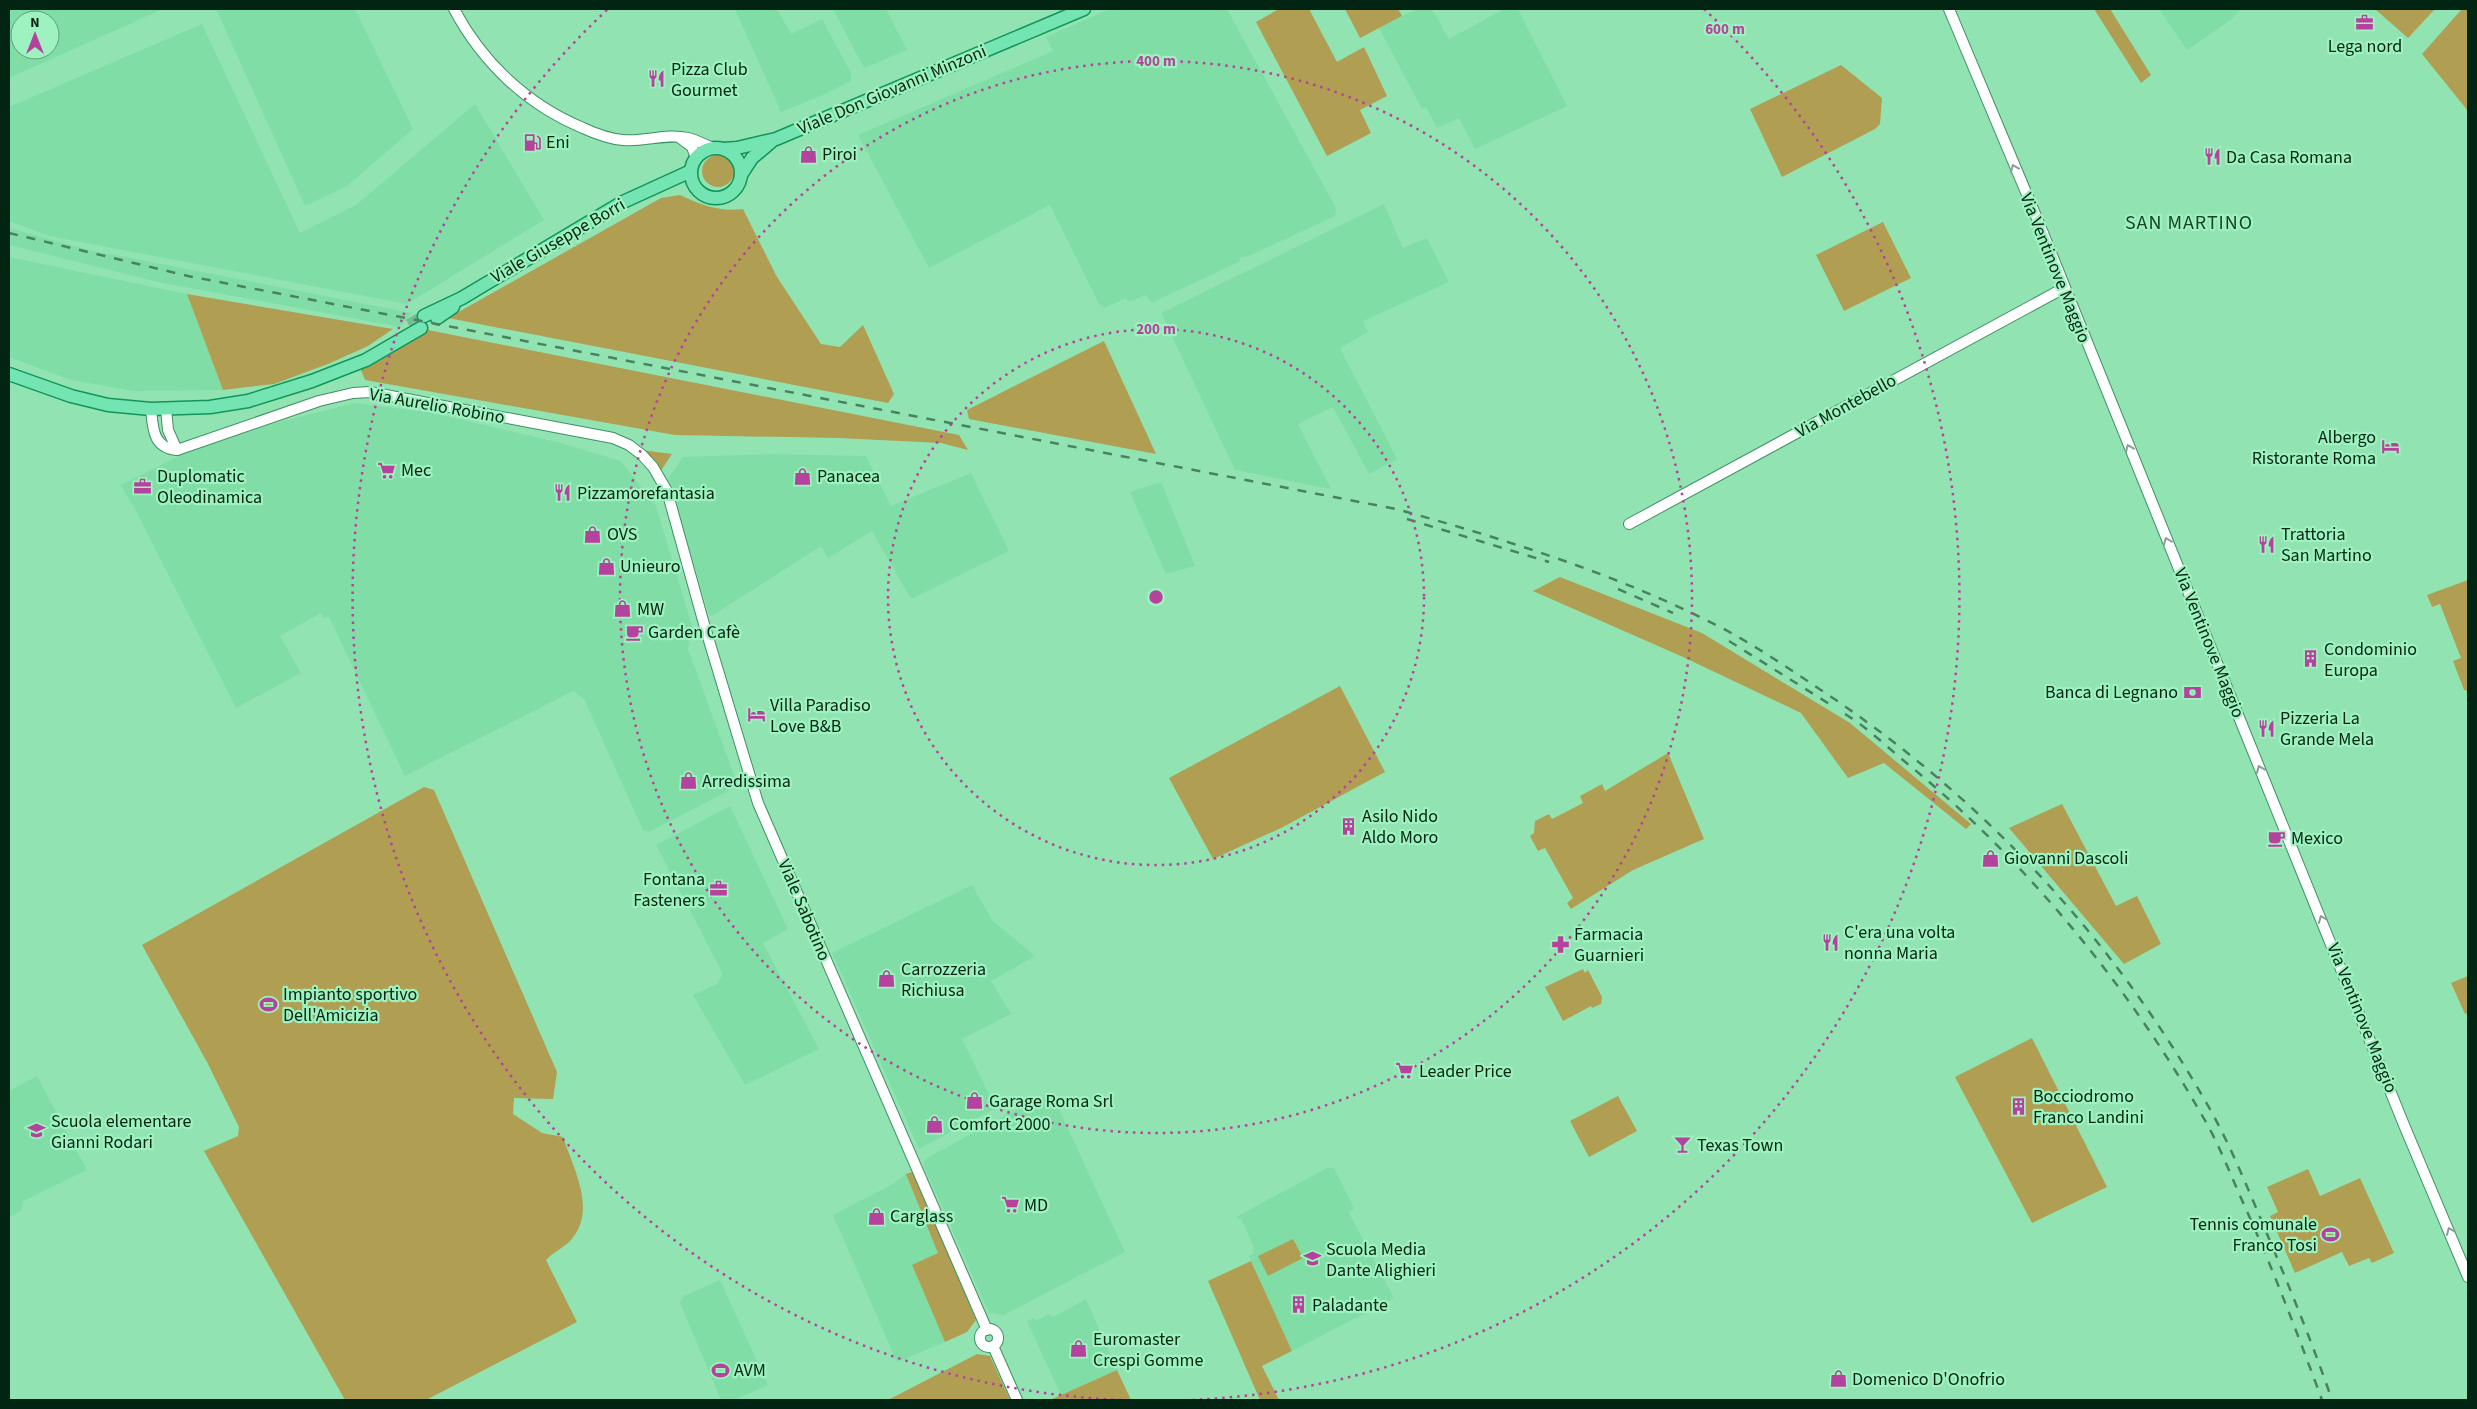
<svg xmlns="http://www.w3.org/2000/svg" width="2477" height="1409" font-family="'Source Sans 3',sans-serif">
  <rect width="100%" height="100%" fill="#91e4b2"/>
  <g fill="#81dda6" fill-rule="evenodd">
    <path d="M 9,9 L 163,9 L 9,78 ZM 20,20 L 50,20 L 50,50 L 20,50 Z"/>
    <polygon points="216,9 355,9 413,129 347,186 305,206"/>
    <polygon points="735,9 777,9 791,34 822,19 851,73 851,81 821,96 781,112"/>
    <polygon points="833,9 886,9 907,50 864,68"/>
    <polygon points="1110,9 1227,9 1336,208 1335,216 1251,255 1240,258 1239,262 1151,303 1146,295 1128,302 1126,298 1104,308 1099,304 1050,205 929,268 858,135 1053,51 1046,37"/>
    <polygon points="1416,9 1432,9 1449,39 1504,9 1518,9 1567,106 1475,149 1459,118 1437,128 1426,107 1422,109 1379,28"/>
    <polygon points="2159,9 2241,9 2232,19 2187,50"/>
    <polygon points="202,24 300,233 356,205 475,104 544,220 407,304 49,236 9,221 9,107"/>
    <polygon points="1384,204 1403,248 1427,238 1449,282 1363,321 1368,332 1340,348 1397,459 1369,474 1333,407 1298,424 1331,489 1235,470 1161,313"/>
    <polygon points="9,228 89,250 412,313 400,327 158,282 9,245"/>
    <polygon points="9,257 187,294 223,390 133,391 71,380 9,357"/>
    <polygon points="355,403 434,413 561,443 621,461 656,506 693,629 688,649 738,786 649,832 643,830 584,699 573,691 405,776 329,617 324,618 321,613 280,636 301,673 236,708 136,511 121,485 189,451 275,423"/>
    <polygon points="771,454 866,456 891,506 971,473 1009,551 911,599 872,531 828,558 821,546 712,616 709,614 668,479 683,457"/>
    <polygon points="1161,482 1195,566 1166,574 1130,492"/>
    <polygon points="730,806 788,929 763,943 819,1049 745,1085 693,995 717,984 723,974 656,845"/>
    <polygon points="972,885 992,920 1035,956 991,981 1011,1014 962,1039 996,1108 919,1149 832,953"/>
    <polygon points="37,1076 87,1170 23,1201 22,1210 9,1217 9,1091"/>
    <polygon points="1052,1094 1125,1252 1004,1315 989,1313 923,1164 927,1158 1024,1105"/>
    <polygon points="1327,1168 1334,1168 1354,1208 1349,1213 1394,1298 1292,1351 1249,1256 1253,1254 1254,1248 1242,1220 1236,1217"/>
    <polygon points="906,1174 939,1253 912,1266 945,1342 897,1362 833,1215 891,1185"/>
    <polygon points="720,1280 768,1385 734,1400 721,1400 680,1303 684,1296"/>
    <polygon points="1086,1299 1117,1370 1061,1395 1027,1321 1034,1318 1036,1321 1049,1314 1053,1317"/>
  </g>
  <g fill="#b09e52">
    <polygon points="1279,9 1309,9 1337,62 1364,47 1387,96 1360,110 1371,133 1327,156 1256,22"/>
    <polygon points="1345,9 1398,9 1402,16 1360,38"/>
    <polygon points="2094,9 2110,9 2151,75 2141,83"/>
    <polygon points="2375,9 2435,9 2408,38"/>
    <polygon points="2462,9 2468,9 2468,111 2422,54"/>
    <polygon points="1841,65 1882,98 1880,124 1875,129 1782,177 1750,109"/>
    <circle cx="718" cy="171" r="16"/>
    <path d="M 680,195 C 701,205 719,212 743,209 L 777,277 L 821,344 L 840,347 L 863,325 L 894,394 L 888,403 L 448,318 L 661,198 Z"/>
    <polygon points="1883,222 1911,278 1844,311 1816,255"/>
    <polygon points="187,294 393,329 368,346 328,364 274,384 223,390"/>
    <polygon points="428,330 959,435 968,450 941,443 838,438 675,435 365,380 361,370"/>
    <polygon points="1104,341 1156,454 969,419 967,410"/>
    <polygon points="641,450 672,454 660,472"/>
    <polygon points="1560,577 1702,633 1850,723 1971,824 1966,829 1884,763 1848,778 1801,713 1683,657 1533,591"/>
    <polygon points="2468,580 2468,691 2464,690 2453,661 2461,658 2440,604 2432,607 2427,595"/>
    <polygon points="1340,686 1385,772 1281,828 1213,859 1169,778"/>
    <polygon points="1668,753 1704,839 1633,870 1571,909 1567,903 1573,898 1545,848 1538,851 1530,836 1534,833 1535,821 1549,814 1552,819 1583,803 1580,796 1602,784 1605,791"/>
    <path d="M 424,787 L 434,790 L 557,1072 L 553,1099 L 514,1098 L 513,1114 L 542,1133 L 563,1137 C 574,1170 597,1210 571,1240 C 565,1247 553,1252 546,1260 L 577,1322 L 426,1400 L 345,1400 L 204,1151 L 238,1136 L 239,1127 L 207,1062 L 142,945 Z"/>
    <polygon points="2062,804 2116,906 2137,896 2161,944 2124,964 2009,828"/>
    <polygon points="1583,969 1585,973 1588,970 1602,997 1601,1004 1592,1008 1591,1006 1563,1021 1545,987"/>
    <polygon points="2468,976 2468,1013 2465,1014 2451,983"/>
    <polygon points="2032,1038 2107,1187 2032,1223 1955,1077"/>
    <polygon points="1618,1096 1637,1131 1589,1157 1570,1121"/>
    <polygon points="2308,1169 2320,1196 2360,1178 2394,1253 2372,1263 2369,1258 2349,1266 2342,1252 2295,1273 2270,1216 2278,1212 2267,1187"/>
    <polygon points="912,1172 915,1174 976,1320 967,1332 945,1342 912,1265 938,1253 906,1174"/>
    <polygon points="1293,1239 1303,1258 1268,1276 1258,1256"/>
    <polygon points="1251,1261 1292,1351 1262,1366 1279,1400 1260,1400 1208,1281"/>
    <polygon points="977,1354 990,1356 1010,1400 888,1400"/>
    <polygon points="1117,1370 1131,1400 1050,1400"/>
  </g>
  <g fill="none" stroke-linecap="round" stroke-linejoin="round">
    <polyline stroke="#74be92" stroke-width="12" stroke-dasharray="12 6" stroke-linecap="butt" points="409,325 424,316"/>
    <defs>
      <g id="minor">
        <path d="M 454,9 C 482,62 527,105 583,128 C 596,134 610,139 623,140 C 645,142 666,133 688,138 C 697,140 705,145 713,148"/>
        <polyline points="1949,9 2041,228 2404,1125 2468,1277"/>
        <polyline points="680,138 692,147 696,158"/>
        <path d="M 151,409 C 153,429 153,448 177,450 L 319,401 L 353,393 L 370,392 L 613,438 L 629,445 L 642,455 L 653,467 L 667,491 L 704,624 L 758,803 L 987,1330"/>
        <polyline points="166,409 168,430 177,450"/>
        <polyline points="1629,524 2064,288"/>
        <circle cx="989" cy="1338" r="9"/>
        <polyline points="993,1346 1017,1400"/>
      </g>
      <g id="major">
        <circle cx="716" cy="173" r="25"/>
        <polyline points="724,149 737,148 776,139 1084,9"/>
        <polyline points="741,175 752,158 771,142"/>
        <polyline points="424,316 462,298 623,202 691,171"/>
        <polyline points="437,318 453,307"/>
        <polyline points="9,374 71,396 108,405 151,409 210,407 248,401 312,381 366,360 421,328"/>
      </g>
    </defs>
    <use href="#minor" stroke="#3d9062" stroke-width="12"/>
    <use href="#major" stroke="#11955a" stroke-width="15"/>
    <use href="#minor" stroke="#fff" stroke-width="10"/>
    <use href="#major" stroke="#75e4b3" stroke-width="12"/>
    <g stroke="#488261" stroke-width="2.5" stroke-dasharray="9 9" stroke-linecap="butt">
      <path d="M 9,233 L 188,276 L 1396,509 C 1508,540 1619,575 1722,628 C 1754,645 1785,666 1815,686 C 1982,796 2113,937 2211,1111 C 2232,1149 2248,1189 2265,1229 C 2289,1286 2312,1342 2332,1400"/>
      <polyline points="1407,519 1549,562"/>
      <polyline points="1618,589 1673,613"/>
      <polyline points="1729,641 1831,705"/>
      <path d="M 1845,714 C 1868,728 1888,748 1909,765 C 2027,862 2127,984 2203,1117 C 2218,1142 2229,1171 2241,1198 C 2271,1264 2297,1332 2322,1400"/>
    </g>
  </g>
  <defs><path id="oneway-chevron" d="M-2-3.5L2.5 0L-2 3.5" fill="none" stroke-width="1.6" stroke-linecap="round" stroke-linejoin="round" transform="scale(1.25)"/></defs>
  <g stroke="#8d9d95">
    <use href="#oneway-chevron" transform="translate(2014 168) rotate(-113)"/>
    <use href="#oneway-chevron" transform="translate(2129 448) rotate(-112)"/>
    <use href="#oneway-chevron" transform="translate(2167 541) rotate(-112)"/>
    <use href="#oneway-chevron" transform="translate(2260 769) rotate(-112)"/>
    <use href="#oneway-chevron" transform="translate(2322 919) rotate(-112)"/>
    <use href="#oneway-chevron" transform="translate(2450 1231) rotate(-113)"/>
  </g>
  <g fill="none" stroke="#b5439e" stroke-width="2.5" stroke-dasharray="2.5 5">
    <circle cx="1156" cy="597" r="268"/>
    <circle cx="1156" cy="597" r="536"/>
    <path d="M1121 1400A804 804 0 0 1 608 9M1704 9A804 804 0 0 1 1191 1400"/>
  </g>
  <defs>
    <symbol id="office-bare" viewBox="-9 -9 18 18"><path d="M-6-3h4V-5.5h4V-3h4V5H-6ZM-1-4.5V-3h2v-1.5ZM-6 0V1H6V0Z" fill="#b5439e" stroke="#9ef2bf" stroke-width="2.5" paint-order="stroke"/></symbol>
    <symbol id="restaurant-bare" viewBox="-9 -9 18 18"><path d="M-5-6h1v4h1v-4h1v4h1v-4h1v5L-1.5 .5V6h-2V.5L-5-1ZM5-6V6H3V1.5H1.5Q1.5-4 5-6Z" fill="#b5439e" stroke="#9ef2bf" stroke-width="2.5" paint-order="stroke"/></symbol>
    <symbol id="fuel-bare" viewBox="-9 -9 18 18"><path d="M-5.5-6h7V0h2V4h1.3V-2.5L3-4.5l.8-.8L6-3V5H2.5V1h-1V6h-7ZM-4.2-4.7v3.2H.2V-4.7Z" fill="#b5439e" stroke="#9ef2bf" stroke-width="2.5" paint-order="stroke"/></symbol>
    <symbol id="shop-bare" viewBox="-9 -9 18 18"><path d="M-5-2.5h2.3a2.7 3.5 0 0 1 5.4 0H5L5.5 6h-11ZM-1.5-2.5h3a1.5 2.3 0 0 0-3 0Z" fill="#b5439e" stroke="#9ef2bf" stroke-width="2.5" paint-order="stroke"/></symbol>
    <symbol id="hotel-bare" viewBox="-9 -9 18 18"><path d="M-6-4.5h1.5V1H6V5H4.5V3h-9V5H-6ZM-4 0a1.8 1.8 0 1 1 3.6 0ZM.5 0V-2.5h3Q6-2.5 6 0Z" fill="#b5439e" stroke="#9ef2bf" stroke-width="2.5" paint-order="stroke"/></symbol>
    <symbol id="supermarket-bare" viewBox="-9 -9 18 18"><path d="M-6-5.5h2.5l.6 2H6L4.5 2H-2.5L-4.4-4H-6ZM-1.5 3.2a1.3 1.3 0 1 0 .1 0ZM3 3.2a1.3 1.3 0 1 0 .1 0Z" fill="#b5439e" stroke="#9ef2bf" stroke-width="2.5" paint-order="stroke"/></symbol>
    <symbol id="cafe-bare" viewBox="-9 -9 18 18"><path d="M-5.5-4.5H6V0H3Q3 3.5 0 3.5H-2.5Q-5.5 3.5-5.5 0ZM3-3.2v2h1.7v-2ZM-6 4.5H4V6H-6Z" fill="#b5439e" stroke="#9ef2bf" stroke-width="2.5" paint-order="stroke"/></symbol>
    <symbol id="building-bare" viewBox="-9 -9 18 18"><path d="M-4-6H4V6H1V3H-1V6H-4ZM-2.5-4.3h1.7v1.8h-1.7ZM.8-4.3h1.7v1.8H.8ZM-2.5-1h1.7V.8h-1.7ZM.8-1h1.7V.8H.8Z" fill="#b5439e" stroke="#9ef2bf" stroke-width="2.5" paint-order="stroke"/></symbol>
    <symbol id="bank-bare" viewBox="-9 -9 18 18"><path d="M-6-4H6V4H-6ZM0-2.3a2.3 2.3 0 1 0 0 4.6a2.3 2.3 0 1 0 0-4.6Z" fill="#b5439e" stroke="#9ef2bf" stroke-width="2.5" paint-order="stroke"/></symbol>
    <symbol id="pharmacy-bare" viewBox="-9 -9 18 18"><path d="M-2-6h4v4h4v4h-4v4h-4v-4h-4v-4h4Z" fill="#b5439e" stroke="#9ef2bf" stroke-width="2.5" paint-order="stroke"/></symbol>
    <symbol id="stadium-bare" viewBox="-9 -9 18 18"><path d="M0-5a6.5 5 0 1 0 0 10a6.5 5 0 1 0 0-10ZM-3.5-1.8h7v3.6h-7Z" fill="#b5439e" stroke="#9ef2bf" stroke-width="2.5" paint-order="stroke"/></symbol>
    <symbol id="school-bare" viewBox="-9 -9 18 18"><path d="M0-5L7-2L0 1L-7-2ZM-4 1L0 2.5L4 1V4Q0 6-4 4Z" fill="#b5439e" stroke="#9ef2bf" stroke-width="2.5" paint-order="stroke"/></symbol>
    <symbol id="bar-bare" viewBox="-9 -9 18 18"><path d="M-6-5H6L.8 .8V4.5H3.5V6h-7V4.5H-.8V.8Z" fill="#b5439e" stroke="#9ef2bf" stroke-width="2.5" paint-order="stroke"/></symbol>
  </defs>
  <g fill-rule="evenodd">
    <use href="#office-bare" x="2352" y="10" width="25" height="25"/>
    <use href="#restaurant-bare" x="644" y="66" width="25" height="25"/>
    <use href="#fuel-bare" x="520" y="130" width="25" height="25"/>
    <use href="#shop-bare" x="796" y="142" width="25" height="25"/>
    <use href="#restaurant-bare" x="2200" y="144" width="25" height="25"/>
    <use href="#hotel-bare" x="2378" y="434" width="25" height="25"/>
    <use href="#supermarket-bare" x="374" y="458" width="25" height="25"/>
    <use href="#shop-bare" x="790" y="464" width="25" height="25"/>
    <use href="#office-bare" x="130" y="474" width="25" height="25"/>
    <use href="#restaurant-bare" x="550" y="480" width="25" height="25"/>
    <use href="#shop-bare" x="580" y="522" width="25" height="25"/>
    <use href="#restaurant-bare" x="2254" y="532" width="25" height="25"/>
    <use href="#shop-bare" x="594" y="554" width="25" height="25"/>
    <use href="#shop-bare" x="610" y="596" width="25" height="25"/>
    <use href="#cafe-bare" x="622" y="620" width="25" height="25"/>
    <use href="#building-bare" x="2298" y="646" width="25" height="25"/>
    <use href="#bank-bare" x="2180" y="680" width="25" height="25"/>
    <use href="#hotel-bare" x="744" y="702" width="25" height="25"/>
    <use href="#restaurant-bare" x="2254" y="716" width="25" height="25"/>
    <use href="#shop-bare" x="676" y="768" width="25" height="25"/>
    <use href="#building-bare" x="1336" y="814" width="25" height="25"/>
    <use href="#cafe-bare" x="2264" y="826" width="25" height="25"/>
    <use href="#shop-bare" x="1978" y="846" width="25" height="25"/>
    <use href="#office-bare" x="706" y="876" width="25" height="25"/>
    <use href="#restaurant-bare" x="1818" y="930" width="25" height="25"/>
    <use href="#pharmacy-bare" x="1548" y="932" width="25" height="25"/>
    <use href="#shop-bare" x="874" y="966" width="25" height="25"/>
    <use href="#stadium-bare" x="256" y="992" width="25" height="25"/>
    <use href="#supermarket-bare" x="1392" y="1058" width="25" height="25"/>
    <use href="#shop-bare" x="962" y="1088" width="25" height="25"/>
    <use href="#building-bare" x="2006" y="1094" width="25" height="25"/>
    <use href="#shop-bare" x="922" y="1112" width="25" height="25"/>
    <use href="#school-bare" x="24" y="1118" width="25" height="25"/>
    <use href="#bar-bare" x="1670" y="1132" width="25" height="25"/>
    <use href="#supermarket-bare" x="998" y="1192" width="25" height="25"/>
    <use href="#shop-bare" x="864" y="1204" width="25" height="25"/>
    <use href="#stadium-bare" x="2318" y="1222" width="25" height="25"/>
    <use href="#school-bare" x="1300" y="1246" width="25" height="25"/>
    <use href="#building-bare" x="1286" y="1292" width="25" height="25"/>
    <use href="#shop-bare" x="1066" y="1336" width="25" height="25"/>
    <use href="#stadium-bare" x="708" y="1358" width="25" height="25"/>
    <use href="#shop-bare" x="1826" y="1366" width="25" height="25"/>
  </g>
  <g text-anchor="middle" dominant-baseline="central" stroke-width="4.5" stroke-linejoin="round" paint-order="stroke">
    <g font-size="18" fill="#022513" stroke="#9ef2bf" text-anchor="start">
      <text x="2365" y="46" text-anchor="middle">Lega nord</text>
      <text x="671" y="69">Pizza Club<tspan x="671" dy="21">Gourmet</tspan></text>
      <text x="546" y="142">Eni</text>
      <text x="822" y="154">Piroi</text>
      <text x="2226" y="157">Da Casa Romana</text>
      <text x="2376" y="437" text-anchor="end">Albergo<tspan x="2376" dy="21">Ristorante Roma</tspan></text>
      <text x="401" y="470">Mec</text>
      <text x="157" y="476">Duplomatic<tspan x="157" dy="21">Oleodinamica</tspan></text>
      <text x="817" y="476">Panacea</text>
      <text x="577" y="493">Pizzamorefantasia</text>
      <text x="607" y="534">OVS</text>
      <text x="2281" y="534">Trattoria<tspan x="2281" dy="21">San Martino</tspan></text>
      <text x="620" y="566">Unieuro</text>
      <text x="637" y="609">MW</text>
      <text x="648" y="632">Garden Cafè</text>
      <text x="2324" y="649">Condominio<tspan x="2324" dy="21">Europa</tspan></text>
      <text x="2178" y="692" text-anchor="end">Banca di Legnano</text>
      <text x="770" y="705">Villa Paradiso<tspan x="770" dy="21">Love B&amp;B</tspan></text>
      <text x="2280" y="718">Pizzeria La<tspan x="2280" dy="21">Grande Mela</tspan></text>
      <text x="702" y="781">Arredissima</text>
      <text x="1362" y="816">Asilo Nido<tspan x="1362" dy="21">Aldo Moro</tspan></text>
      <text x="2291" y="838">Mexico</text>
      <text x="2004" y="858">Giovanni Dascoli</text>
      <text x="705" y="879" text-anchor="end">Fontana<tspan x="705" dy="21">Fasteners</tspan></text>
      <text x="1844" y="932">C'era una volta<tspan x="1844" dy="21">nonna Maria</tspan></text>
      <text x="1574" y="934">Farmacia<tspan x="1574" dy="21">Guarnieri</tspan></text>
      <text x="901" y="969">Carrozzeria<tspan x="901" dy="21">Richiusa</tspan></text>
      <text x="283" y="994">Impianto sportivo<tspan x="283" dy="21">Dell'Amicizia</tspan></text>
      <text x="1419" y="1071">Leader Price</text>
      <text x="2033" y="1096">Bocciodromo<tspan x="2033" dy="21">Franco Landini</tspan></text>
      <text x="989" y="1101">Garage Roma Srl</text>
      <text x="51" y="1121">Scuola elementare<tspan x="51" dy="21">Gianni Rodari</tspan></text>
      <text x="949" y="1124">Comfort 2000</text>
      <text x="1697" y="1145">Texas Town</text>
      <text x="1024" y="1205">MD</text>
      <text x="890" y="1216">Carglass</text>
      <text x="2317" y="1224" text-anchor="end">Tennis comunale<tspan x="2317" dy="21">Franco Tosi</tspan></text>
      <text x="1326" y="1249">Scuola Media<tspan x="1326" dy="21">Dante Alighieri</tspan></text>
      <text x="1312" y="1305">Paladante</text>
      <text x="1093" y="1339">Euromaster<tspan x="1093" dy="21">Crespi Gomme</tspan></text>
      <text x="734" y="1370">AVM</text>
      <text x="1852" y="1379">Domenico D'Onofrio</text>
    </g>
    <g font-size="18" fill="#022513" stroke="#9ef2bf">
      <text transform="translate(892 90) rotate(-23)">Viale Don Giovanni Minzoni</text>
      <text transform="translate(558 241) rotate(-30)">Viale Giuseppe Borri</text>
      <text transform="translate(2055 268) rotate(68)">Via Ventinove Maggio</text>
      <text transform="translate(437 406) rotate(10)">Via Aurelio Robino</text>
      <text transform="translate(1846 406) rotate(-29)">Via Montebello</text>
      <text transform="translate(2209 643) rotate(68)">Via Ventinove Maggio</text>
      <text transform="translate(804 910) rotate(67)">Viale Sabotino</text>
      <text transform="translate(2362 1018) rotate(68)">Via Ventinove Maggio</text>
    </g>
    <g font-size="20" letter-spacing="1" fill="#18442c" stroke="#9ef2bf">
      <text x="2189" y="223">SAN MARTINO</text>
    </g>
  </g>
  <circle cx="1156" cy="597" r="8" fill="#b5439e" stroke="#9ef2bf" stroke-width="2.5"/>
  <g font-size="15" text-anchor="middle" font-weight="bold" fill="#b5439e" stroke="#9ef2bf" stroke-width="4.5" stroke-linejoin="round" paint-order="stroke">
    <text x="1725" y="34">600 m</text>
    <text x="1156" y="66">400 m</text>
    <text x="1156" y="334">200 m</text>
  </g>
  <rect width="2477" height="1409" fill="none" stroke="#022513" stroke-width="20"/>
  <g transform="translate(35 35)"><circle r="24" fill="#9ef2bf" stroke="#60a07a"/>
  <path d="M0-4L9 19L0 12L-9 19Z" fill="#b5439e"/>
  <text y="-8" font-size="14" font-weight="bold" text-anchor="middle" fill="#022513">N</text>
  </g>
</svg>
